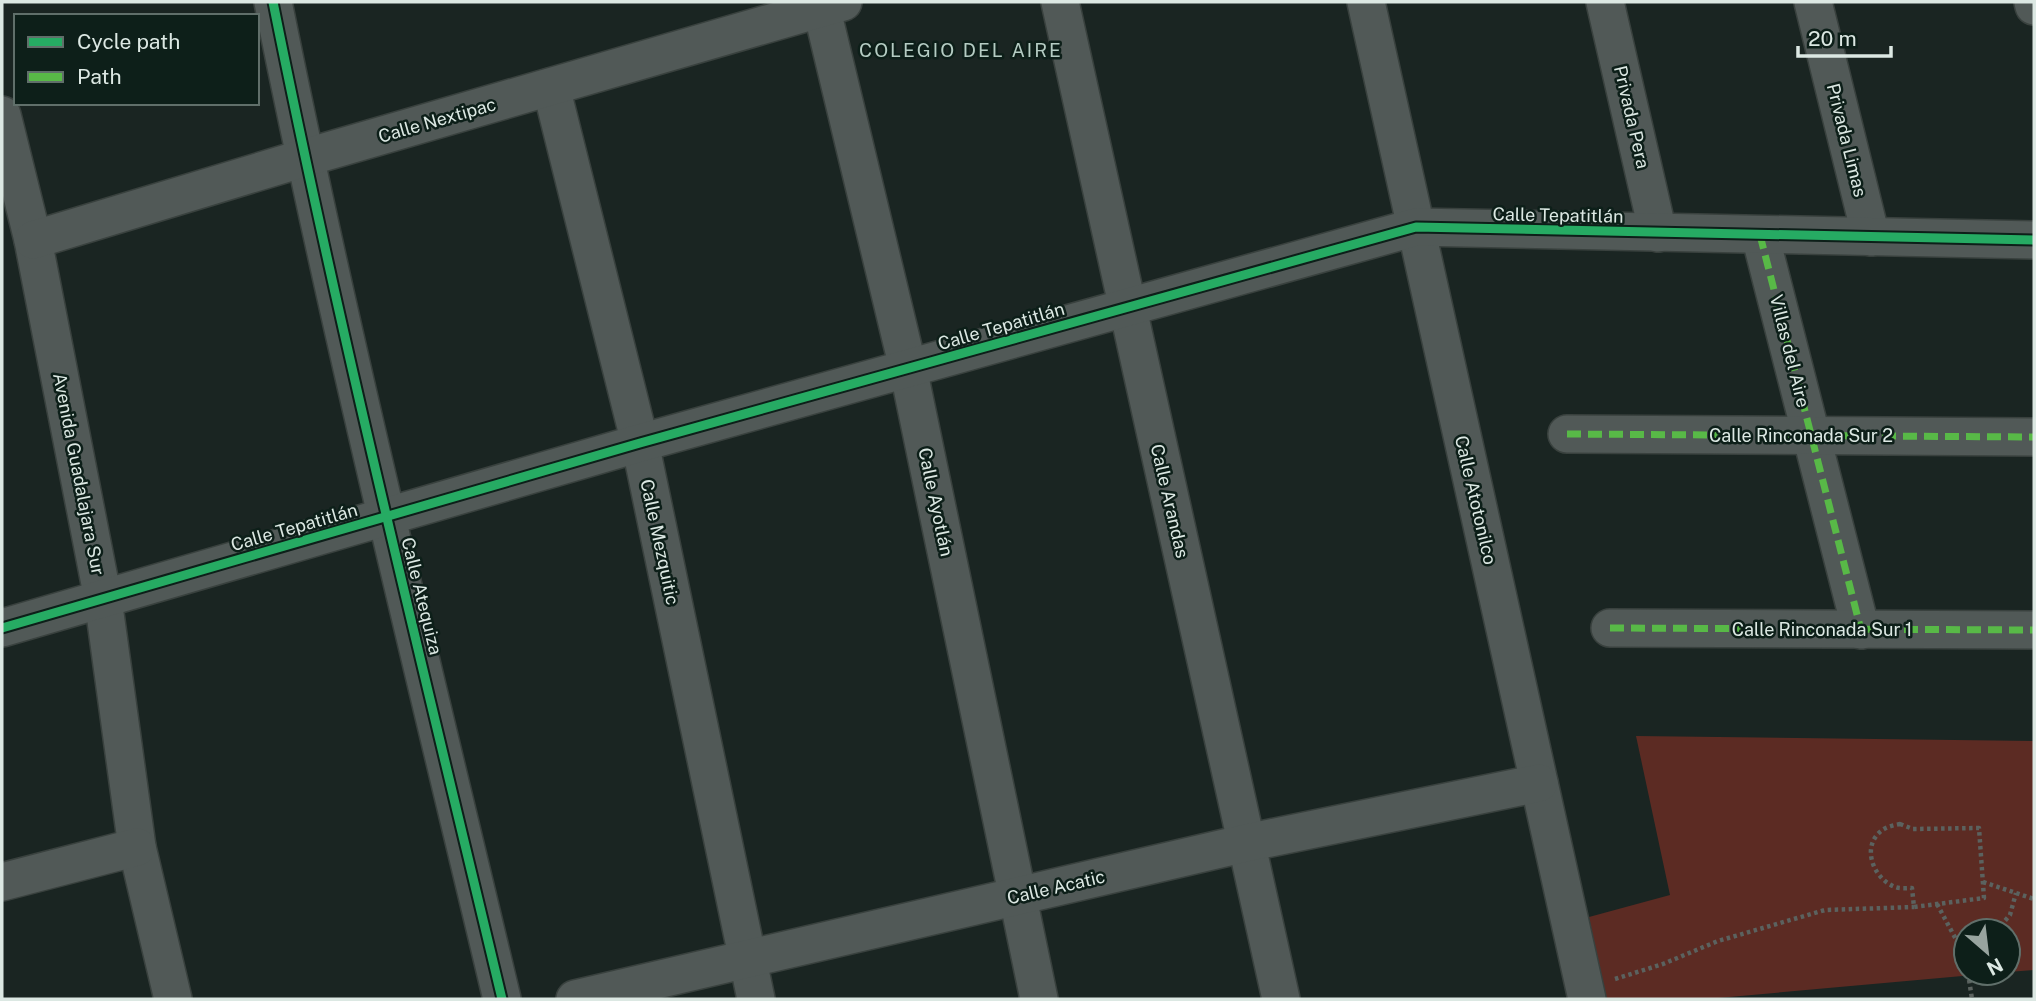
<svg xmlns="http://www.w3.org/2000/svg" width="2036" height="1001" font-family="'Public Sans',sans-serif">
  <rect width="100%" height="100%" fill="#1a2522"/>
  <polygon fill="#5c2b23" points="1636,736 2034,741 2034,970 2008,972 2008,931 1966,931 1966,973 1996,973 1707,999 1605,999 1589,917 1670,895"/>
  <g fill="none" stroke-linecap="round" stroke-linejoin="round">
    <defs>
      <g id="street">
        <path d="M 273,2 C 340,336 423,668 502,999"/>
        <polyline points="820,2 908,368 1039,999"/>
        <polyline points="1060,2 1281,999"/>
        <polyline points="1366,2 1587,999"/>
        <polyline points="1605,2 1658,233"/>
        <polyline points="1813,2 1871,237"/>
        <polyline points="2033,2 2034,6"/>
        <polyline points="551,87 640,443 756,999"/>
        <polyline points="2,115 33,240 103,599 137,847 173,999"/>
        <polyline points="1760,235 1861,630"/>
        <polyline points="33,240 304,158 843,2"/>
        <polyline points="1567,434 2034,437"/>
        <polyline points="2,628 640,443 1416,227 2034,240"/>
        <polyline points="1610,628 2034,630"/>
        <polyline points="2,882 137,847"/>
        <polyline points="575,999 1246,843 1539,783"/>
      </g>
    </defs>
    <use href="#street" stroke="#39413e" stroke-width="40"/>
    <g stroke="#5b625f" stroke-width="4.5" stroke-dasharray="3.5 3.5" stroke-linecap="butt">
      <path d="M 1900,824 L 1913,829 L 1979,828 L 1984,898 L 1914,907 L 1912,888 C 1907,888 1900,889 1895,887 C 1872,878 1860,844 1884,829 C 1889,826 1895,825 1900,824 Z"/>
      <polyline points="1983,882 2034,899"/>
      <polyline points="1937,904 1966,958"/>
      <polyline points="1996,931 2010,915 2016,893"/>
      <polyline points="1968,973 1972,999"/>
      <polyline points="1615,979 1663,964 1718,941 1825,910 1914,907"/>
    </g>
    <use href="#street" stroke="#515957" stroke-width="37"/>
    <g stroke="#58b947" stroke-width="7" stroke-dasharray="14 7" stroke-linecap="butt">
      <polyline points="1760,235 1861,630"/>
      <polyline points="1567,434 2034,437"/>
      <polyline points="1610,628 2034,630"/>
    </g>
    <defs>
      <g id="cycleway">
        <path d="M 273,2 C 340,336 423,668 502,999"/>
        <polyline points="2,628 640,443 1416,227 2034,240"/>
      </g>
    </defs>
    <use href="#cycleway" stroke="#0d1f19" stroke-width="13"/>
    <use href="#cycleway" stroke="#26ab63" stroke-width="9"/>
  </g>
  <g text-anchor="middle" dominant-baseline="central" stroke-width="5" stroke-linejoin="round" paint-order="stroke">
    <g font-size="18" fill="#dce8e3" stroke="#0d1f19">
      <text transform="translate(1632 117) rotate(77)">Privada Pera</text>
      <text transform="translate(437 120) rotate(-16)">Calle Nextipac</text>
      <text transform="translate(1847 140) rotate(76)">Privada Limas</text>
      <text transform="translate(1558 215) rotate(1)">Calle Tepatitlán</text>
      <text transform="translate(1001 326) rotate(-16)">Calle Tepatitlán</text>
      <text transform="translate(1790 351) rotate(76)">Villas del Aire</text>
      <text x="1801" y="435">Calle Rinconada Sur 2</text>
      <text transform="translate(79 474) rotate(79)">Avenida Guadalajara Sur</text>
      <text transform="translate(1476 500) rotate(77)">Calle Atotonilco</text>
      <text transform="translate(1170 501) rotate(77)">Calle Arandas</text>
      <text transform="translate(936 502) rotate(78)">Calle Ayotlán</text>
      <text transform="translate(294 527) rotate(-16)">Calle Tepatitlán</text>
      <text transform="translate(660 542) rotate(78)">Calle Mezquitic</text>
      <text transform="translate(422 596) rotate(76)">Calle Atequiza</text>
      <text x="1822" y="629">Calle Rinconada Sur 1</text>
      <text transform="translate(1056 887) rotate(-13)">Calle Acatic</text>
    </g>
    <g font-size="19" letter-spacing="2" fill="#b5ccc3" stroke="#0d1f19">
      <text x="961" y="50">COLEGIO DEL AIRE</text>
    </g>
  </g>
  <rect width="2036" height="1001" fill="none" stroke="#dce8e3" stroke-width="7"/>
  <rect x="14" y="14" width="245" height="91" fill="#0d1f19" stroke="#606f6a" stroke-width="2"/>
  <rect x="28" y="37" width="35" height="10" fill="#26ab63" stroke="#606f6a" stroke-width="2"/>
  <text x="77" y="49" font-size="21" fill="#dce8e3">Cycle path</text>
  <rect x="28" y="72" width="35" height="10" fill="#58b947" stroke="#606f6a" stroke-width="2"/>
  <text x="77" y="84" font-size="21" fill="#dce8e3">Path</text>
  <g transform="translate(1987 952) rotate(152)"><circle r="33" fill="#0d1f19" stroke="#606f6a" stroke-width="2"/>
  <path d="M0-5L12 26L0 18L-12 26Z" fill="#98a49f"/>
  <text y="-10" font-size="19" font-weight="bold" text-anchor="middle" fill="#dce8e3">N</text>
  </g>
  <path d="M1798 46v10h93v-10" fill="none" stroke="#dce8e3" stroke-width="3.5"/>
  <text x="1808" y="46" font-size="21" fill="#dce8e3" stroke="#0d1f19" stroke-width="5" paint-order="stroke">20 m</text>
</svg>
